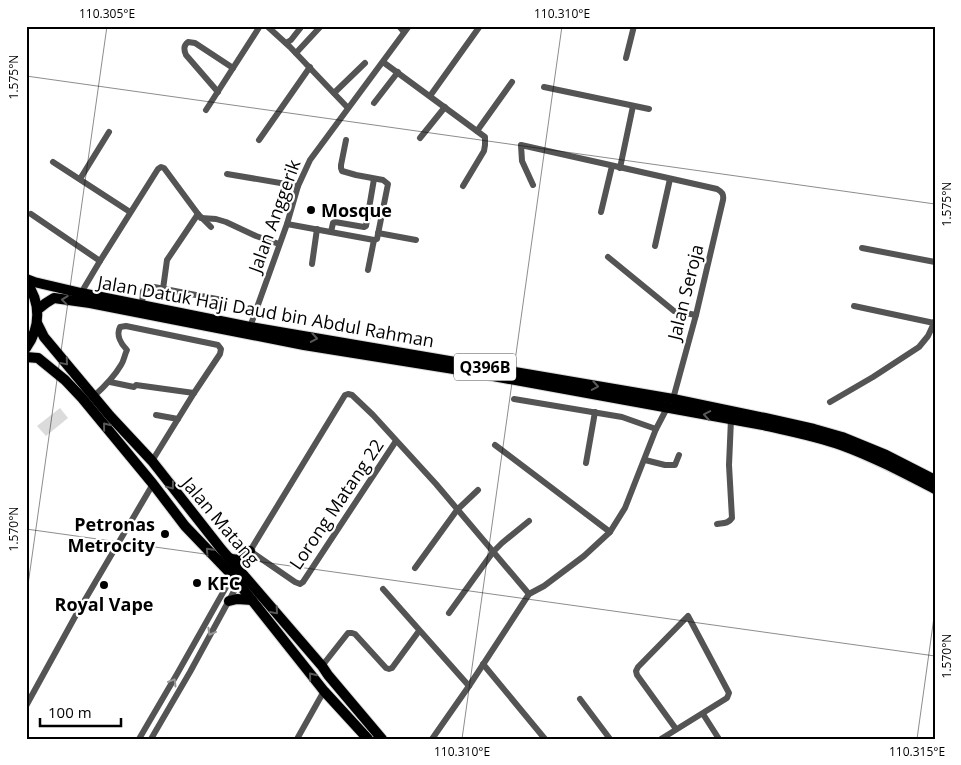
<svg xmlns="http://www.w3.org/2000/svg" width="961" height="765" font-family="'Open Sans',sans-serif">
  <rect width="100%" height="100%" fill="#fff"/>
  <polygon fill="#dbdbdb" points="60,408 68,418 46,436 37,426"/>
  <g fill="none" stroke-linecap="round" stroke-linejoin="round">
    <defs>
      <g id="primary">
        <polyline points="26,279 34,282 81,293 250,327 673,399 765,418 814,429 842,437 886,455 935,480"/>
        <path d="M 26,282 C 41,302 41,327 26,348"/>
        <path d="M 37,310 L 46,303 L 54,298 L 90,303 L 304,345 L 460,370 L 763,425 C 789,431 816,436 841,445 C 874,457 904,473 935,489"/>
        <polyline points="37,323 44,337 110,416 152,461 222,550 322,666 328,675 382,739"/>
        <polyline points="26,357 38,358 65,380 82,398 153,484 185,526 232,575 324,691 368,739"/>
        <path d="M 229,558 C 240,562 242,558 250,551"/>
        <polyline points="229,601 237,599 252,600"/>
      </g>
    </defs>
    <use href="#primary" stroke="#dbdbdb" stroke-width="12"/>
    <g stroke="#545454" stroke-width="6">
      <polyline points="267,26 290,47 347,107"/>
      <polyline points="399,26 404,32"/>
      <polyline points="286,43 291,40 302,26"/>
      <polyline points="296,53 321,26"/>
      <polyline points="626,58 634,26"/>
      <polyline points="383,62 485,137 485,145 484,151 463,186"/>
      <polyline points="544,87 649,109"/>
      <path d="M 218,92 L 186,55 C 184,50 183,46 188,42 L 195,43 L 233,68"/>
      <polyline points="334,93 365,63"/>
      <polyline points="430,96 480,26"/>
      <polyline points="374,103 398,72"/>
      <polyline points="206,110 260,26"/>
      <polyline points="477,131 512,82"/>
      <polyline points="420,138 445,107"/>
      <polyline points="259,140 310,67"/>
      <polyline points="53,162 130,212"/>
      <polyline points="620,168 633,106"/>
      <polyline points="227,174 298,186"/>
      <polyline points="80,179 109,132"/>
      <path d="M 533,185 L 522,161 L 521,145 L 717,189 C 722,192 724,194 723,200 L 696,315 L 673,399"/>
      <polyline points="601,212 612,166"/>
      <polyline points="31,214 100,261"/>
      <polyline points="201,218 216,219 226,222 256,236 279,244"/>
      <polyline points="287,224 374,240 377,239 388,184 383,180 356,175 342,171 341,168 341,165 346,140"/>
      <polyline points="331,232 333,223 335,222 364,227 366,226 374,179"/>
      <polyline points="378,233 416,240"/>
      <polyline points="655,246 670,179"/>
      <polyline points="862,248 935,262"/>
      <polyline points="608,257 674,311 696,315"/>
      <polyline points="312,264 317,229"/>
      <polyline points="368,270 374,240"/>
      <polyline points="163,289 167,260 198,214"/>
      <polyline points="81,293 100,261 158,169 161,167 164,168 198,214 211,227"/>
      <polyline points="142,305 143,291 148,288 154,287 222,300"/>
      <polyline points="854,306 934,323"/>
      <polyline points="250,327 287,224 298,186 310,160 409,26"/>
      <polyline points="110,382 134,387 136,385 194,393"/>
      <path d="M 94,396 C 104,387 114,377 121,365 C 124,361 124,356 127,350 C 121,344 116,335 120,327 L 126,326 L 218,345 L 221,349 L 220,354 L 194,393 L 152,461"/>
      <polyline points="514,399 622,417 656,429"/>
      <polyline points="830,402 873,377 919,347 928,336 935,321"/>
      <polyline points="156,415 178,419"/>
      <polyline points="495,445 610,532"/>
      <polyline points="645,460 665,465 675,465 679,455"/>
      <polyline points="586,463 595,412"/>
      <path d="M 717,524 C 723,523 728,524 732,518 L 729,465 L 731,419"/>
      <polyline points="250,551 295,582 300,584 303,582 396,441"/>
      <polyline points="415,568 457,510 478,490"/>
      <polyline points="239,569 345,395 348,394 352,395 373,415 436,484 529,594"/>
      <polyline points="383,589 469,686"/>
      <polyline points="449,613 493,552 502,543 529,521"/>
      <polyline points="483,664 545,739"/>
      <polyline points="322,666 348,633 352,633 355,634 386,668 389,669 392,668 419,631"/>
      <polyline points="580,699 610,739"/>
      <polyline points="26,706 76,615 153,484"/>
      <polyline points="703,714 719,739"/>
      <polyline points="139,739 177,674 234,573"/>
      <polyline points="151,739 190,672 239,582"/>
      <polyline points="297,739 324,691"/>
      <polyline points="432,739 469,686 529,594 544,586 584,556 610,532 625,508 656,429 667,408"/>
      <polyline points="661,739 727,698 729,693 688,616 638,667 636,671 637,675 676,729"/>
    </g>
    <use href="#primary" stroke="#000" stroke-width="10"/>
  </g>
  <defs><path id="oneway-chevron" d="M-2-3.5L2.5 0L-2 3.5" fill="none" stroke-width="1.6" stroke-linecap="round" stroke-linejoin="round" transform="scale(1.25)"/></defs>
  <g stroke="#595959">
    <use href="#oneway-chevron" transform="translate(65 300) rotate(-173)"/>
    <use href="#oneway-chevron" transform="translate(314 338) rotate(10)"/>
    <use href="#oneway-chevron" transform="translate(65 362) rotate(50)"/>
    <use href="#oneway-chevron" transform="translate(595 386) rotate(10)"/>
    <use href="#oneway-chevron" transform="translate(707 415) rotate(-170)"/>
    <use href="#oneway-chevron" transform="translate(106 426) rotate(-129)"/>
    <use href="#oneway-chevron" transform="translate(171 486) rotate(53)"/>
    <use href="#oneway-chevron" transform="translate(209 551) rotate(-133)"/>
    <use href="#oneway-chevron" transform="translate(275 611) rotate(49)"/>
    <use href="#oneway-chevron" transform="translate(312 676) rotate(-129)"/>
  </g>
  <g stroke="#989898">
    <use href="#oneway-chevron" transform="translate(211 632) rotate(119)"/>
    <use href="#oneway-chevron" transform="translate(173 682) rotate(-59)"/>
  </g>
  <path fill="none" stroke="#000" stroke-width="1" stroke-opacity="0.45" d="M 26,76 L 935,204M 26,529 L 935,656M 26,599 L 107,26M 462,739 L 562,26M 917,739 L 935,610"/>
  <g fill="#000" stroke="#fff" stroke-width="2">
    <circle cx="311" cy="210" r="5"/>
    <circle cx="165" cy="534" r="5"/>
    <circle cx="197" cy="583" r="5"/>
    <circle cx="104" cy="585" r="5"/>
  </g>
  <g text-anchor="middle" dominant-baseline="central" stroke-width="4.5" stroke-linejoin="round" paint-order="stroke">
    <rect fill="#fff" stroke="#4c4c4c" stroke-width="1" x="454" y="353.5" width="62" height="27" rx="4"/>
    <g font-size="16" font-weight="bold" fill="#000">
      <text x="485" y="367">Q396B</text>
    </g>
    <g font-size="18" font-weight="bold" fill="#000" stroke="#fff" text-anchor="start">
      <text x="321" y="210">Mosque</text>
      <text x="155" y="524" text-anchor="end">Petronas<tspan x="155" dy="21">Metrocity</tspan></text>
      <text x="207" y="583">KFC</text>
      <text x="104" y="604" text-anchor="middle">Royal Vape</text>
    </g>
    <g font-size="18" fill="#000" stroke="#fff">
      <text transform="translate(274 216) rotate(-70)">Jalan Anggerik</text>
      <text transform="translate(685 292) rotate(-76)">Jalan Seroja</text>
      <text transform="translate(266 311) rotate(10)">Jalan Datuk Haji Daud bin Abdul Rahman</text>
      <text transform="translate(336 504) rotate(-56)">Lorong Matang 22</text>
      <text transform="translate(221 521) rotate(50)">Jalan Matang</text>
    </g>
  </g>
  <rect width="961" height="765" fill="none" stroke="#ffffff" stroke-width="55"/>
  <path d="M40 718v8h81v-8" fill="none" stroke="#000000" stroke-width="2.5"/>
  <text x="48" y="718" font-size="15" fill="#000000" stroke="#ffffff" stroke-width="4" paint-order="stroke">100 m</text>
  <rect x="28" y="28" width="906" height="710" fill="none" stroke="#000" stroke-width="2"/>
  <g font-size="12" text-anchor="middle" fill="#000">
    <text x="107" y="18">110.305°E</text>
    <text x="562" y="18">110.310°E</text>
    <text transform="translate(14 77) rotate(-90)" y="4">1.575°N</text>
    <text transform="translate(947 204) rotate(-90)" y="4">1.575°N</text>
    <text transform="translate(14 529) rotate(-90)" y="4">1.570°N</text>
    <text transform="translate(947 656) rotate(-90)" y="4">1.570°N</text>
    <text x="462" y="756">110.310°E</text>
    <text x="917" y="756">110.315°E</text>
  </g>
</svg>
